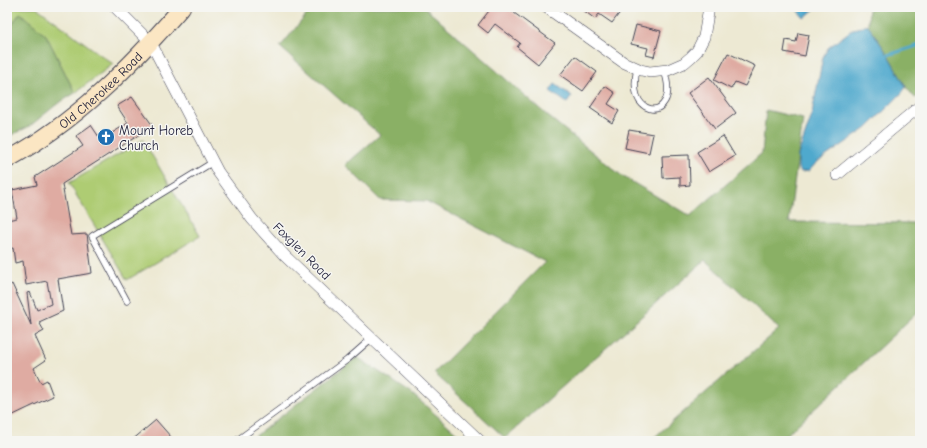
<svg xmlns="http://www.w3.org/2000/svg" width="927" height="448" font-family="'Comic Neue',sans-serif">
  <rect width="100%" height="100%" fill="#f6f6f2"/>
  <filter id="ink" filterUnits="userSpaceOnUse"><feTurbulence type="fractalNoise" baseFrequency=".025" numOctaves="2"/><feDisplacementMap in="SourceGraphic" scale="8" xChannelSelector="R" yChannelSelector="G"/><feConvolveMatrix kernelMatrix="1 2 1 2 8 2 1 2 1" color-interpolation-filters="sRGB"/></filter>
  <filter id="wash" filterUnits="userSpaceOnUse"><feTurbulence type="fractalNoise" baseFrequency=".012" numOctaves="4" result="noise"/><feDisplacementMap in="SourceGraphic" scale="16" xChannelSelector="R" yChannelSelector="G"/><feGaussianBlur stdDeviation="0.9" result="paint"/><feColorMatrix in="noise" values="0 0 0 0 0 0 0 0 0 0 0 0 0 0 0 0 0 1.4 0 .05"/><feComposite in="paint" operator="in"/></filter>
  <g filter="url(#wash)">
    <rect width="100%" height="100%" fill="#ede9d3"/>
    <g fill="#aecc73" stroke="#687757">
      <polygon points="7,7 36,7 113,64 75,93 46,35 20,13 7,31"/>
      <polygon points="143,140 200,236 127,280 69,183"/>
    </g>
    <g fill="#8ab065" stroke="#566950">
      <polygon points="313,7 424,7 549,117 622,176 690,216 762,153 766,110 803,119 789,222 920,223 920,310 780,441 650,441 779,329 705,260 505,438 434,373 545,262 426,201 380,200 345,165 380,135 280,47"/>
      <polygon points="869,7 920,7 920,96 915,98 906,87 888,55 868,25"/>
      <polygon points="20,13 46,35 75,93 56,105 30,126 7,137 7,31"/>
      <polygon points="357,357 411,393 466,441 249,441"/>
    </g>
    <g fill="#50a9cd" stroke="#396684">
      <polygon points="800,7 817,7 804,18 797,10"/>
      <polygon points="868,25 888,55 906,87 901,94 867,128 816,163 809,171 801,172 798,168 798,155 811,118 823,57 828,48 853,29"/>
      <polygon points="555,84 572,96 567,103 550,91"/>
    </g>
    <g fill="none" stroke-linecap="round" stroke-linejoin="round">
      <polyline stroke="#50a9cd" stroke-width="3" points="888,55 920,45"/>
    </g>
    <g id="blocks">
      <g fill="#dfaba2">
        <polygon points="492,7 506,7 555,43 538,64 517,47 520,43 495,24 488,33 478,25"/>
        <polygon points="579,7 624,7 612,23 599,14 595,19"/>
        <polygon points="636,25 661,31 654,57 646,55 648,48 631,44"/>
        <polygon points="798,33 809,35 805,56 784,52 786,40 796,42"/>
        <polygon points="728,53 755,66 745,86 735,82 731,89 714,80"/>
        <polygon points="575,56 597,72 583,91 560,75"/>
        <polygon points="709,77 736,113 715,129 688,93"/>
        <polygon points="605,86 615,93 608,104 619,111 612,123 590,108"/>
        <polygon points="132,97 153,126 62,184 71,235 87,234 92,273 58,279 63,311 39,322 44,331 35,336 46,360 34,368 41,383 47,380 53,396 7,418 7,287 12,284 31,325 27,293 30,292 37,310 51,304 47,281 26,285 23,261 15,263 13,248 7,249 7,220 17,218 12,190 37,185 35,177 83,146 76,136 91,125 101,140 128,123 117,106"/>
        <polygon points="629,130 653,134 649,153 625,148"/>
        <polygon points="723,136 735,156 709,172 697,152"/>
        <polygon points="689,155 690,185 680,186 680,177 663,178 662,156"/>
        <polygon points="156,420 171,437 166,441 131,441"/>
      </g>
    </g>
  </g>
  <g filter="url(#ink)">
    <use href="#blocks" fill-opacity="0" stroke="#404052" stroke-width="1"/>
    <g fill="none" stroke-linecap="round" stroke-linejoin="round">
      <defs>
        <g id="lane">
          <path d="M 637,68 C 635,78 634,87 637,96 C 642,109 657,115 665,101 C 670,92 667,79 664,70"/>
          <polyline points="127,301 92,236 213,162"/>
          <polyline points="236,441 347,360 372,338"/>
        </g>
        <g id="street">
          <polyline points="115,7 151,43 218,172 252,219 285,256 480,441"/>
          <polyline points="546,7 623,62 641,70 650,72 668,70 684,63 691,57 697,51 704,37 709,7"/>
          <polyline points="837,175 920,106"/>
        </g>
        <g id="secondary">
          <path id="s1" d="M 7,160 C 76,122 131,66 182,7"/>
        </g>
      </defs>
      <use href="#lane" stroke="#404052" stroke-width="7"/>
      <use href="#street" stroke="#404052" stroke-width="12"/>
      <use href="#secondary" stroke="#404052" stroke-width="18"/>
      <use href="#lane" stroke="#fff" stroke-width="5.5"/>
      <use href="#street" stroke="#fff" stroke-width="11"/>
      <use href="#secondary" stroke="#fbe6c3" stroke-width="16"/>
    </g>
  </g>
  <defs>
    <symbol id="church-disc" viewBox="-11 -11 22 22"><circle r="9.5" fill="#1f6fb2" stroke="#f6f6f2"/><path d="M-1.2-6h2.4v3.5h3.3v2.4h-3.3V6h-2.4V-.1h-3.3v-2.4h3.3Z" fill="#fff"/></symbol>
  </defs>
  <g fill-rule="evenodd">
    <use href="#church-disc" x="96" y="127" width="20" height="20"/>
  </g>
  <g text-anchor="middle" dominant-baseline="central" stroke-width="3" stroke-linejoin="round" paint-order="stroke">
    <g font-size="13" fill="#22223b" stroke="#f6f6f2">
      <text stroke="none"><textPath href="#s1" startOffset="117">Old Cherokee Road</textPath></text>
      <text transform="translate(302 251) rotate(45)">Foxglen Road</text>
    </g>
    <g font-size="13" fill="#22223b" stroke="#f6f6f2" text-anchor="start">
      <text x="119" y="130">Mount Horeb<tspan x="119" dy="15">Church</tspan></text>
    </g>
  </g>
  <rect width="927" height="448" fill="none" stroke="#f6f6f2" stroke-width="24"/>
</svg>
